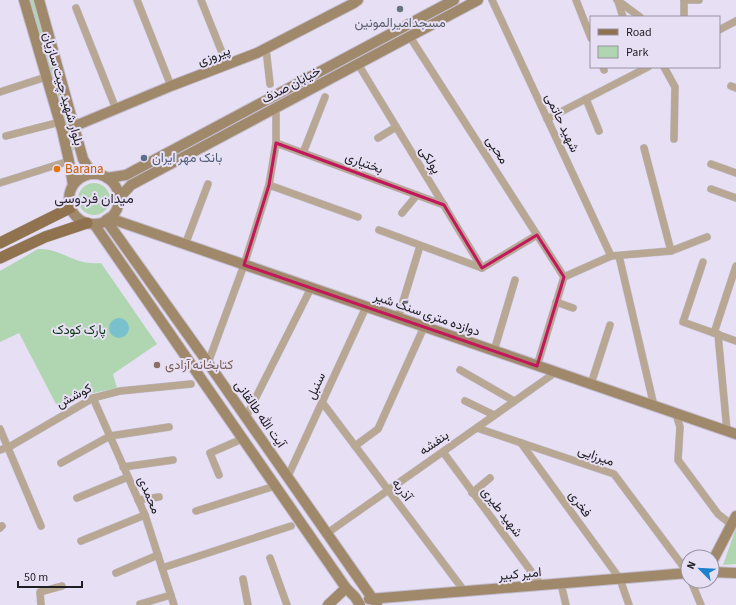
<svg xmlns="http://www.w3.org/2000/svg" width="736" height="605" font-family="'Source Sans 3',Vazirmatn,sans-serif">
  <rect width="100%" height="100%" fill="#e7e0f4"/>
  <g fill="#afd6b1">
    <polygon points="30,0 33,0 75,150 71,151"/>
    <circle cx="94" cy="199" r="16"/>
    <path d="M 38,249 C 62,248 74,266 101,263 L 157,344 L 113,374 L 117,388 L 84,395 L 62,407 L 56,404 L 19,333 L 0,342 L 0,271 Z"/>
    <polygon points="736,528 736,564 723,565"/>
  </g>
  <circle fill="#78c1cd" cx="119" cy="328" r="10"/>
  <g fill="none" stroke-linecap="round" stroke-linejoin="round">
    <defs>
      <g id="street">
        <polyline points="137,0 171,86"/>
        <polyline points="201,0 227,65"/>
        <polyline points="492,0 611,256"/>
        <polyline points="576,0 591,38"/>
        <polyline points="617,0 640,17"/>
        <polyline points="684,0 699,0"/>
        <polyline points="618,1 623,17"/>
        <polyline points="76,8 116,109"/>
        <polyline points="684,17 684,0"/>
        <polyline points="719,30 736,21"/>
        <polyline points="410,37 564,277"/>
        <polyline points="266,49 270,84"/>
        <polyline points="358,64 482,268"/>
        <polyline points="603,67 604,70"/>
        <polyline points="664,67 675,87 674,139"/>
        <polyline points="731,86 736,88"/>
        <polyline points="0,92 46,77"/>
        <polyline points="586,99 599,131"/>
        <polyline points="547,119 648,67"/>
        <polyline points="6,136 60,122"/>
        <polyline points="378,138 396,127"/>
        <polyline points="276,143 444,205"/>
        <polyline points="644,148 671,251"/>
        <polyline points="303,153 325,97"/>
        <polyline points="711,164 736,173"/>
        <polyline points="0,183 69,161"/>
        <polyline points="269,185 358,217"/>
        <polyline points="711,189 736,198"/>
        <polyline points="402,213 417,195"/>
        <polyline points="379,230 482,268 537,235"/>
        <polyline points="185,245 208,184"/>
        <polyline points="619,256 654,406"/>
        <polyline points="703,262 683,322 736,341"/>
        <polyline points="564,277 611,256 671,251 707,237"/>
        <polyline points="556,302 573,308"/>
        <polyline points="398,318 420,246"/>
        <polyline points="714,333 736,266"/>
        <polyline points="718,334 727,431"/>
        <polyline points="494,351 515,280"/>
        <polyline points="208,363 244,265 269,185 276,143 276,108"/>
        <polyline points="537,366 564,277"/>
        <polyline points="460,370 514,401"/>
        <polyline points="591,384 610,325"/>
        <polyline points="93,398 145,515 174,605"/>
        <polyline points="465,401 494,415"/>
        <polyline points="322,402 465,592"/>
        <polyline points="676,414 680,427 678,460 718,514 732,525"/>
        <polyline points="246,417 311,288"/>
        <polyline points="477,428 614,474 688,573"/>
        <polyline points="0,429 41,526"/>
        <polyline points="521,443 620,579 629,605"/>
        <polyline points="355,446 378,429 424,327"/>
        <polyline points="0,450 9,447 93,398 120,391 191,384"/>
        <polyline points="443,452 542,586"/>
        <polyline points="61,463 110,436 169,427"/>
        <polyline points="123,467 173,460"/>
        <polyline points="219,475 210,453 242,439"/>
        <polyline points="288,476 366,307"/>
        <polyline points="472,493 490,478"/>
        <polyline points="77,498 128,477"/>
        <polyline points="138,500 159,497"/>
        <polyline points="196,511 275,486"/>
        <polyline points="0,528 2,526"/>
        <polyline points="326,534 556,372"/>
        <polyline points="81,541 145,515"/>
        <polyline points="270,558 287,605"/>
        <polyline points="162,568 291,526"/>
        <polyline points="116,573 158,555"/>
        <polyline points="243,579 248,605"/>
        <polyline points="691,581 701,605"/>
        <polyline points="561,584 566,605"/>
        <polyline points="140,604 171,595"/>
        <polyline points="41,605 40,592 62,586"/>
      </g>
      <g id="secondary">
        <polyline points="24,0 62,130 69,161 73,185"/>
        <polyline points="39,0 83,159 92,174"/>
        <polyline points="75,126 171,86 257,53 354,3 358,0"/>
        <circle cx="94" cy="199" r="25"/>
        <polyline points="107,178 126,175 454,0"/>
        <polyline points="119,198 131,185 478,0"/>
        <polyline points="109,218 736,434"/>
        <polyline points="106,220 208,363 377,605"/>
        <polyline points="94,224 346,588 355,597 360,605"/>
        <polyline points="712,562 736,516"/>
        <polyline points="712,572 736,573"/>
        <polyline points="369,599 688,573"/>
        <polyline points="328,605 346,588"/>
      </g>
      <g id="primary">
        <polyline points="0,243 70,208"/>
        <polyline points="0,258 45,237 87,223"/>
      </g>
    </defs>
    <use href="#street" stroke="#c3bdcf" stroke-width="8"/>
    <use href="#secondary" stroke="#c3bdcf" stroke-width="12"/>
    <use href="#primary" stroke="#c3bdcf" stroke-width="12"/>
    <use href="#street" stroke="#b7a793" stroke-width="7"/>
    <use href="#secondary" stroke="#a0886b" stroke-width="10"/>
    <use href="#primary" stroke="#90734e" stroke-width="11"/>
  </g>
  <path fill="none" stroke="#c2185b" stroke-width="3" stroke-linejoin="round" d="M 276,143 L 444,205 L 482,268 L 537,235 L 564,277 L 537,366 L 244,265 L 269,185 Z"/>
  <circle fill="#6b7280" stroke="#e7e0f4" stroke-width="1.5" cx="400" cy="9" r="4"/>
  <circle fill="#5c6f8a" stroke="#e7e0f4" stroke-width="1.5" cx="144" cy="158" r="4"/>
  <circle fill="#e8710a" stroke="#e7e0f4" stroke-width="1.5" cx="57" cy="169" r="4"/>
  <circle fill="#8d6e63" stroke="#e7e0f4" stroke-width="1.5" cx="157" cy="365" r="4"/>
  <g text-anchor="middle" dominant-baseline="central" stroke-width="4" stroke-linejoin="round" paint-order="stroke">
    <g font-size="13" fill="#5b616d" stroke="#e7e0f4">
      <text x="400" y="23">مسجدامیرالمونین</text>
    </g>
    <g font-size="13" fill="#201e25" stroke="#e7e0f4">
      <text transform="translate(214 56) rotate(-21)">پیروزی</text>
      <text transform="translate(291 85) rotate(-28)">خیابان صدف</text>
      <text transform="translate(63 89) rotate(74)">بلوار شهید چیت سازیان</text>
      <text transform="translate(562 123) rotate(65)">شهید حاتمی</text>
      <text transform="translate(497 150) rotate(57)">محبی</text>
      <text transform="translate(430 160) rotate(59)">پولکی</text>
      <text transform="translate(364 163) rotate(20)">بختیاری</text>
      <text transform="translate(427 314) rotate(19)">دوازده متری سنگ شیر</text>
      <text transform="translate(316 386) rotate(-65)">سنبل</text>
      <text transform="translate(74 396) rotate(-27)">کوشش</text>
      <text transform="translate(260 414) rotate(55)">آیت الله طالقانی</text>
      <text transform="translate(434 443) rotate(-35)">بنفشه</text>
      <text transform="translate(596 456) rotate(20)">میرزایی</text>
      <text transform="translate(402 490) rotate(53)">آذربه</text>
      <text transform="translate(149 495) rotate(67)">محمدی</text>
      <text transform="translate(580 504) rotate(54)">فخری</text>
      <text transform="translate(502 512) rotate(53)">شهید طیری</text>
      <text transform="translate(520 574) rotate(-5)">امیر کبیر</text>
    </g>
    <g font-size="13" fill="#4e5e75" stroke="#e7e0f4" text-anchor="start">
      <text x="152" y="158">بانک مهر ایران</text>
    </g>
    <g font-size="13" fill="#c56008" stroke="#e7e0f4" text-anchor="start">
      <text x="65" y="169">Barana</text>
    </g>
    <g font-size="13" fill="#083912" stroke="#e7e0f4">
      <text x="79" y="330">پارک کودک</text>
    </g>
    <g font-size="13" fill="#785e54" stroke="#e7e0f4" text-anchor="start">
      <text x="165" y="365">کتابخانه آزادی</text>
    </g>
    <g font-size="14" fill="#2d2837" stroke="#e7e0f4">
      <text x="94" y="199">میدان فردوسی</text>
    </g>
  </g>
  <rect x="590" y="16" width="130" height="52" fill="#e7e0f4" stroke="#9792a1"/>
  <rect x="598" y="29" width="20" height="6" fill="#90734e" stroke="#9792a1"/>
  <text x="626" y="36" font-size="12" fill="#201e25">Road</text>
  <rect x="598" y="46" width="20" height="12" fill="#afd6b1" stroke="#9792a1"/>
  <text x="626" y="56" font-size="12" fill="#201e25">Park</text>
  <g transform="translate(700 569) rotate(294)"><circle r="19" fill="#e7e0f4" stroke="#9792a1"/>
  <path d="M0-3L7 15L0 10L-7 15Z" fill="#1d82cd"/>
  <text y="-6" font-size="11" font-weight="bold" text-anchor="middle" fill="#201e25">N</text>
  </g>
  <path d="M18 581v6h64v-6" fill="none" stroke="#201e25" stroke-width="2"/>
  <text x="24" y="581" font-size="12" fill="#201e25" stroke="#e7e0f4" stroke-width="3" paint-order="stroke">50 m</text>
</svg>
